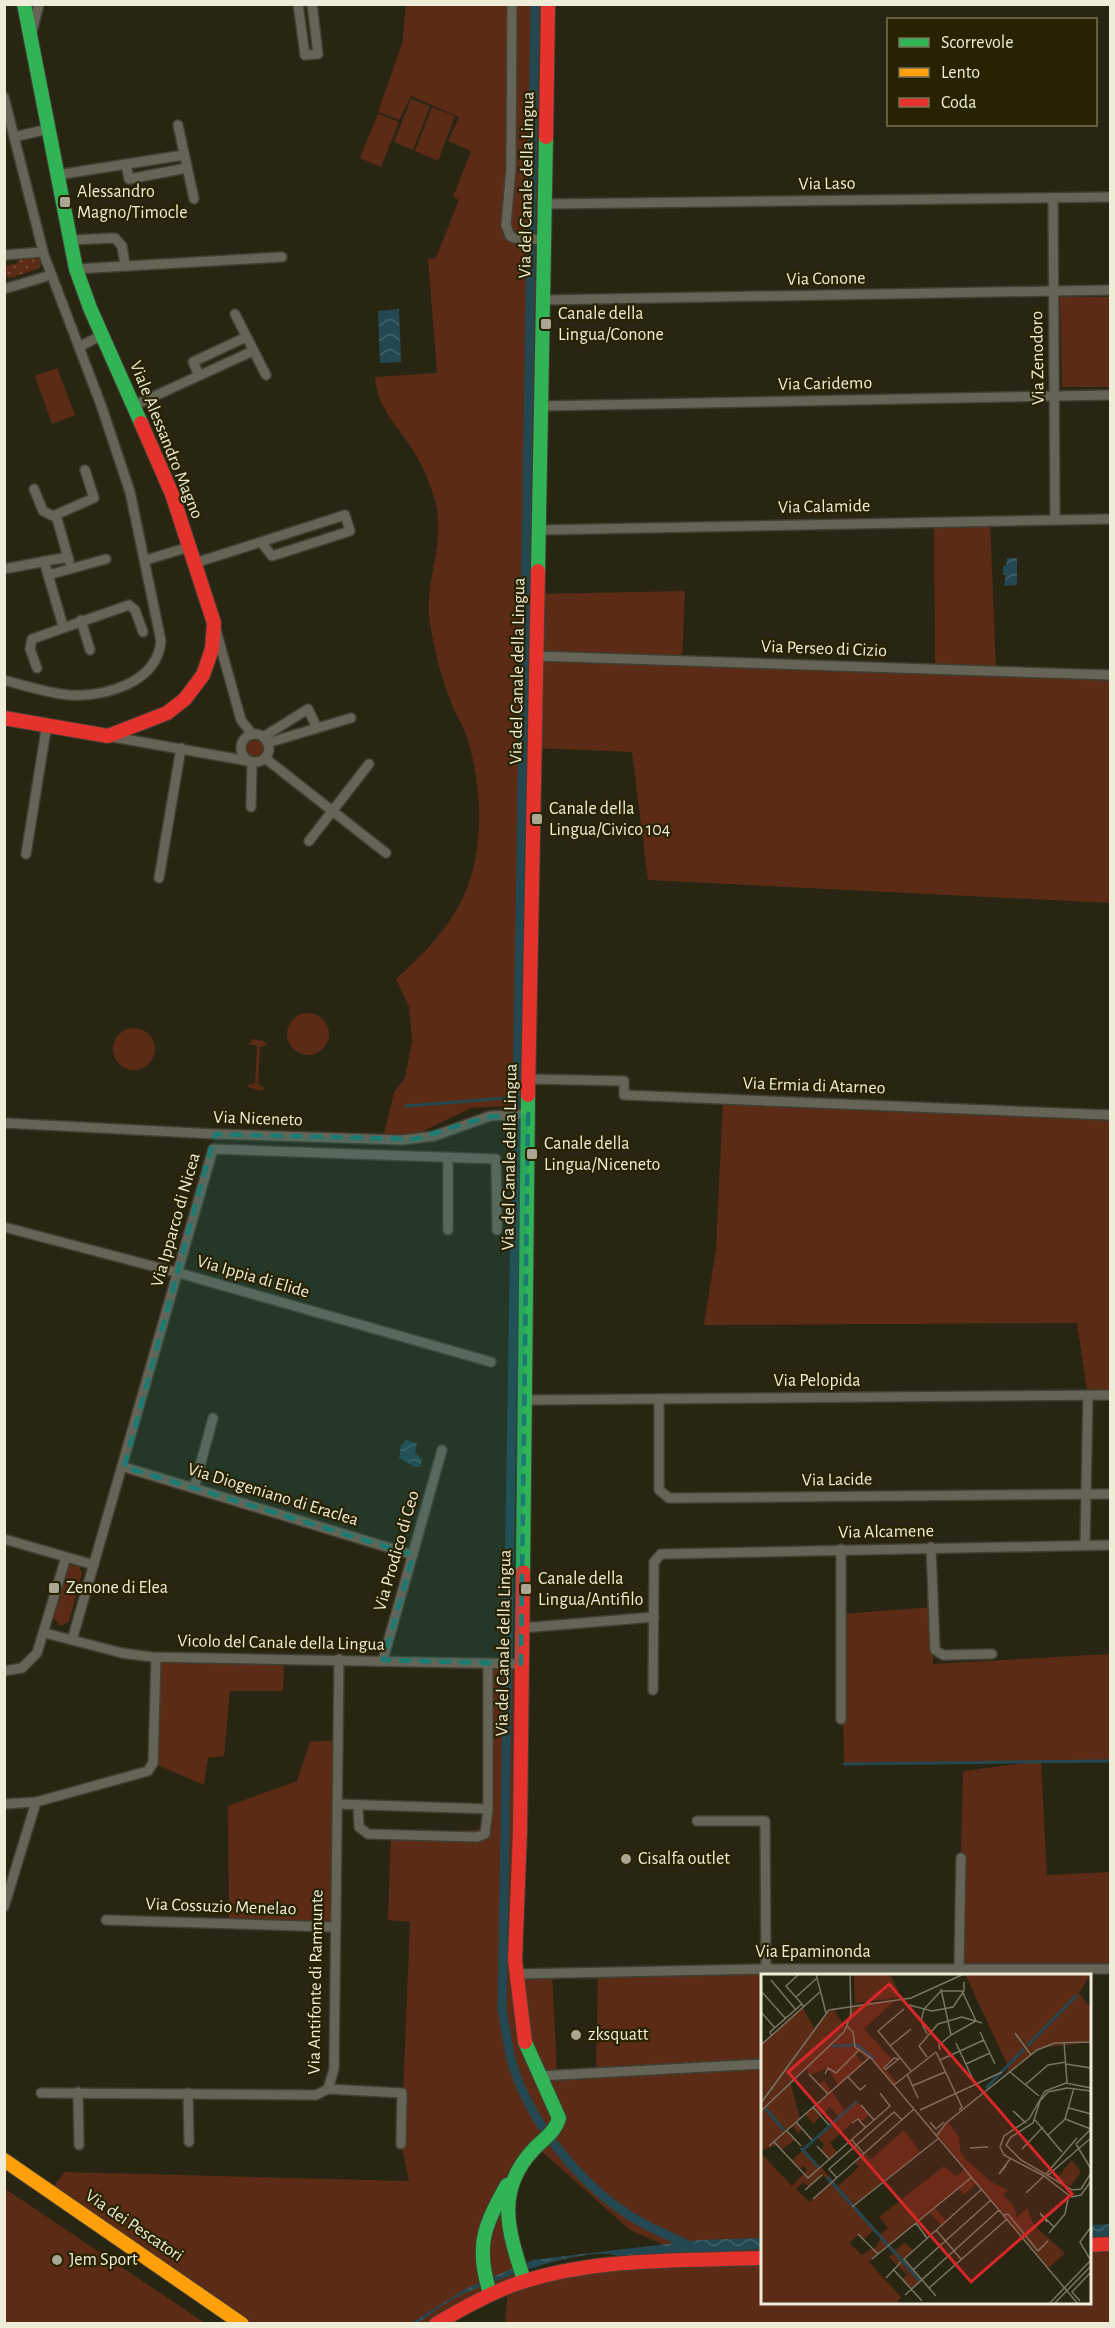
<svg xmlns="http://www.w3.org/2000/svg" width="1115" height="2328" font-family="'Alegreya Sans',sans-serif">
  <defs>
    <pattern id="park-dots" width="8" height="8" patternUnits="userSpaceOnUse" patternTransform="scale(1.5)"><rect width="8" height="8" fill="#5b2b16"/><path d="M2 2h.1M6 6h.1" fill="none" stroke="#734a37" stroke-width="1.8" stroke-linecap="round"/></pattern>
    <pattern id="water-waves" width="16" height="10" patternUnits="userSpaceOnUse" patternTransform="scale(1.5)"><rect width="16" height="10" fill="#244851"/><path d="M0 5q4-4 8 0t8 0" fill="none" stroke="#446369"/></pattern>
  </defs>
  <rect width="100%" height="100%" fill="#282613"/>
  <g fill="#5b2b16">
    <path d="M 406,5 L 542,5 L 522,1105 L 471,1108 L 413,1136 L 384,1134 L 394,1092 L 405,1078 L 412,1041 L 409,1007 L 396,979 C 422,956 452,925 466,891 C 485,845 482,782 466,735 C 462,723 455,713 451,702 C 441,676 434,650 430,623 C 423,581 448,541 434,497 C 429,481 423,466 414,452 C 398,426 377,408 375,377 L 437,373 L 428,259 L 436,258 L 459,200 L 453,197 L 471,151 L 448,141 L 459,117 L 411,96 L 399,120 L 378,112 L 402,44 Z"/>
    <polygon points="411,99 430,106 413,150 394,142"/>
    <polygon points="432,107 455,116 438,161 415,151"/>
    <polygon points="378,114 399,122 381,167 360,158"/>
    <polygon points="1060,297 1110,297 1110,387 1062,387"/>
    <polygon points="57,368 75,415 52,424 35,376"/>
    <polygon points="990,520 996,671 1110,675 1110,903 648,880 632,752 535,748 537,594 685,591 682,661 935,669 934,521"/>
    <circle cx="255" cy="749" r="9"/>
    <circle cx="308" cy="1034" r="21"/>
    <circle cx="134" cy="1049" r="21"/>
    <polygon points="252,1039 264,1041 267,1045 260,1047 258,1084 265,1088 262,1091 248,1087 248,1085 255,1083 257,1046 249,1044"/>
    <polygon points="723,1099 1110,1115 1110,1395 1088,1396 1077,1323 704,1325 716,1249"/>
    <polygon points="70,1565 79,1566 82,1573 69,1622 60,1626 53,1617"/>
    <polygon points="933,1607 933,1664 1110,1654 1110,1761 1041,1762 1047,1875 1110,1872 1110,1969 992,1969 992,1975 925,1975 924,1968 958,1968 963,1771 1033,1762 844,1764 841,1614"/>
    <polygon points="156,1658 284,1659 283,1691 230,1691 224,1756 208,1758 204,1785 153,1763"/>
    <polygon points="488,1663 521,1664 516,1973 552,1973 557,2075 596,2073 598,1972 881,1969 882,1975 762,1976 762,2250 682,2253 630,2230 536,2146 510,2187 523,2276 436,2323 242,2323 50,2191 65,2172 409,2181 401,2144 410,1922 388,1920 391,1835 487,1829"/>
    <polygon points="338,1740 334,1927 229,1924 228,1806 297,1781 310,1742"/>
    <polygon points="4,2188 205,2323 5,2323"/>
    <polygon points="1110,2244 1110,2323 505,2324 508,2286 547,2273 762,2258 762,2302 1090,2302 1090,2245"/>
  </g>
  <polygon fill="url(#park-dots)" points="39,256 41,265 37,269 11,278 5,275 5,266 18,263 17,258"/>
  <g fill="url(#water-waves)">
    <polygon points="399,309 401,362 380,363 378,311"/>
    <polygon points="1007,558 1017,558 1017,585 1004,586 1006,575 1003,575 1003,566 1006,566"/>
    <polygon points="406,1440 417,1443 415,1453 422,1459 420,1467 415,1467 399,1458 401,1446"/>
    <polygon points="1110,2224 1110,2236 1090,2237 1090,2225"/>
    <path d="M 762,2238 L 762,2249 L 621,2258 C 596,2240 483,2284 457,2297 C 443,2304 430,2314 418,2323 L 410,2324 L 467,2288 L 533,2260 L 700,2240 Z"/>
  </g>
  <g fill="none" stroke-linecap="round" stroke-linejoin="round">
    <g stroke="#244851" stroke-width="3">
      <polyline points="406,1106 518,1097"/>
      <polyline points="844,1764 1110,1761"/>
    </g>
    <path stroke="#244851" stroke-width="9" d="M 535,4 L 502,2010 C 505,2025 507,2040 510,2055 C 526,2119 581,2188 639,2221 C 656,2231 675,2238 692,2247"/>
    <defs>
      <g id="street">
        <polyline points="298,4 305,55 318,54 312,4"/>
        <polyline points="512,4 511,168 506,225 510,236 514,238 544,240"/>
        <polyline points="32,32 39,4"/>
        <path d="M 4,97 L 44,255 L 101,405 L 130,492 L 161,641 C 157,683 105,697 69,695 C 47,693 26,686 4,680"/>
        <polyline points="178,125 194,199"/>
        <polyline points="14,137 48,129"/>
        <polyline points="126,164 129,179 187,168"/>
        <polyline points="57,175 184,155"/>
        <polyline points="1053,198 1055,518"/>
        <polyline points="545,204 1110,197"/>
        <polyline points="69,240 115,238 122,246 125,265"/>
        <polyline points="4,255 43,252"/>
        <polyline points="76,269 282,257"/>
        <polyline points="4,289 51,275"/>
        <polyline points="543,300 1110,290"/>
        <polyline points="235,314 266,375"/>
        <polyline points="79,347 102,335"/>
        <polyline points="199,375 193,362 246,337"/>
        <polyline points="135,405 253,351"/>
        <polyline points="540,406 1110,395"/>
        <polyline points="34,489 43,511 53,516 94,498 85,470"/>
        <polyline points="56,515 69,561"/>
        <polyline points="538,530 1110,519"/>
        <polyline points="146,560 189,547"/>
        <polyline points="44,561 63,626"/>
        <polyline points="195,563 345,515 350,531 272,556 261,542"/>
        <polyline points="4,569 68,557"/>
        <polyline points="48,575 106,559"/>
        <polyline points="81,620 90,650"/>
        <polyline points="216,630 241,720 252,734"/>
        <polyline points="537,656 1110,675"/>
        <polyline points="37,668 30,649 32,639 129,605 135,610 143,632"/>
        <circle cx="255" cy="748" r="14"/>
        <polyline points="113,737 248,761"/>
        <polyline points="263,737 308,709 317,728"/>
        <polyline points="267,743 351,718"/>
        <polyline points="265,758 386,853"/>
        <polyline points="251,807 252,762"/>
        <polyline points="309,841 369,764"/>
        <polyline points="26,854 47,724"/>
        <polyline points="159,878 181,748"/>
        <polyline points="529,1079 624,1081 624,1095 1110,1115"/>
        <polyline points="4,1123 215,1134 402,1140 434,1136 490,1116 528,1114"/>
        <polyline points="4,1227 179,1273 491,1362"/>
        <polyline points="448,1230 448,1157"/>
        <polyline points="659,1399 659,1490 669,1498 1110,1494"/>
        <polyline points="525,1400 1110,1395"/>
        <polyline points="124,1467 413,1555"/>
        <polyline points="194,1488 213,1418"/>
        <polyline points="4,1539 94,1565"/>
        <polyline points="1085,1544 1088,1396"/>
        <polyline points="931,1547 935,1650 943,1655 992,1654"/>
        <polyline points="841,1549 841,1719"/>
        <polyline points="522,1628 654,1617"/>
        <polyline points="45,1633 122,1653 152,1657 521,1664"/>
        <polyline points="72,1640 213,1149 496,1159 497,1230"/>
        <polyline points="383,1660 442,1450"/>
        <polyline points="488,1663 488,1809"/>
        <polyline points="4,1671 22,1668 37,1653 66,1557"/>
        <polyline points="653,1690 654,1562 661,1554 1110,1545"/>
        <polyline points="4,1804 36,1802 148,1771 153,1763 156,1658"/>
        <polyline points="337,1804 488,1809 485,1834 477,1837 368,1834 359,1827 358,1807"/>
        <polyline points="697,1821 765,1821 766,1969"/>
        <polyline points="4,1907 36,1802"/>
        <polyline points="106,1920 334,1927"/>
        <polyline points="959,1968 961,1858"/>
        <polyline points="516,1974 766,1969 1110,1969"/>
        <polyline points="539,2076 762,2064"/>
        <polyline points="328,2089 402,2093 401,2144"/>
        <polyline points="78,2092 79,2145"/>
        <polyline points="41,2093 316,2095 328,2089 334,2069 339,1659"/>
        <polyline points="188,2093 189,2142"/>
      </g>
      <g id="fast">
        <polyline points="24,4 76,269 90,308 141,423"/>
        <polyline points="538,571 546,137"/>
        <polyline points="523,1572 528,1095"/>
        <path d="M 524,2280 C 508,2231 495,2191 533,2150 C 543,2139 555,2133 559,2118 L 525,2042"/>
        <path d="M 490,2293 C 475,2246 484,2226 507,2185"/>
      </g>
      <polyline id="slow" points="4,2160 242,2324"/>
      <g id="jam">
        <polyline points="546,137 548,4"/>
        <polyline points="4,718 108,736 167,713 185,699 203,675 212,649 214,623 172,494 141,423"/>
        <polyline points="528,1095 538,571"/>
        <polyline points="523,1572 520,1830 515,1960 525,2042"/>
        <polyline points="1090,2245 1110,2244"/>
        <path d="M 436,2324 C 461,2309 486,2295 513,2285 C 592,2257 680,2261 762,2258"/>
      </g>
    </defs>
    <use href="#street" stroke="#413f32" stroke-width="12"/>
    <use href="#fast" stroke="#413f32" stroke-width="16"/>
    <use href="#slow" stroke="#413f32" stroke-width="16"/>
    <use href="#jam" stroke="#413f32" stroke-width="16"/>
    <use href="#street" stroke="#666457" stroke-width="9"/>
    <use href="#fast" stroke="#30b455" stroke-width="14"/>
    <use href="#slow" stroke="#ff9f0a" stroke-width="14"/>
    <use href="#jam" stroke="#e5322d" stroke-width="14"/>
  </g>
  <path fill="#1a7c73" fill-opacity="0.2" stroke="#1a7c73" stroke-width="4.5" stroke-dasharray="12 8" stroke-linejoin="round" d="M 528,1114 L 521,1664 L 383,1660 L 413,1555 L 124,1467 L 215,1134 L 415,1139 L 486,1117 Z"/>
  <g fill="#a9a794" stroke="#282201" stroke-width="2">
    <rect x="59" y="196" width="12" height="12" rx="3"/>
    <rect x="540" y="318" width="12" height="12" rx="3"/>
    <rect x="531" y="813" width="12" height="12" rx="3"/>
    <rect x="526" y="1148" width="12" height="12" rx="3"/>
    <rect x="48" y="1582" width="12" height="12" rx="3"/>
    <rect x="520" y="1583" width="12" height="12" rx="3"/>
    <circle cx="626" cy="1859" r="6"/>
    <circle cx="576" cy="2035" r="6"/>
    <circle cx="57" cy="2260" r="6"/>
  </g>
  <g text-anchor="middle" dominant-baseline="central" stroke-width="4.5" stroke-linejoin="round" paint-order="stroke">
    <g font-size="18" fill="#efecd9" stroke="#282201">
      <text transform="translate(827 184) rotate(-1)">Via Laso</text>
      <text transform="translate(527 185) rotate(-89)">Via del Canale della Lingua</text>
      <text transform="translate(826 279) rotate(-1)">Via Conone</text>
      <text transform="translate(1038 358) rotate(-91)">Via Zenodoro</text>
      <text transform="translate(825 384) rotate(-1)">Via Caridemo</text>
      <text transform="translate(166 440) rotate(68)">Viale Alessandro Magno</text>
      <text transform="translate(824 507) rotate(-1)">Via Calamide</text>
      <text transform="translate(824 649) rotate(2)">Via Perseo di Cizio</text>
      <text transform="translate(518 671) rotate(-89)">Via del Canale della Lingua</text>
      <text transform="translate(814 1086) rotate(2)">Via Ermia di Atarneo</text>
      <text transform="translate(258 1119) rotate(2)">Via Niceneto</text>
      <text transform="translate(510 1157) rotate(-89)">Via del Canale della Lingua</text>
      <text transform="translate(176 1220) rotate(-74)">Via Ipparco di Nicea</text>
      <text transform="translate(253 1277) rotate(16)">Via Ippia di Elide</text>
      <text x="817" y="1381">Via Pelopida</text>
      <text transform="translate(837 1480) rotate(-1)">Via Lacide</text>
      <text transform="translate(273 1495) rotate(17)">Via Diogeniano di Eraclea</text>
      <text transform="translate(886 1532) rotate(-1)">Via Alcamene</text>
      <text transform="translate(397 1551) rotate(-74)">Via Prodico di Ceo</text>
      <text transform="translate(281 1643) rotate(1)">Vicolo del Canale della Lingua</text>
      <text transform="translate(504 1643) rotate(-89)">Via del Canale della Lingua</text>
      <text transform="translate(221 1907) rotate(2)">Via Cossuzio Menelao</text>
      <text x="813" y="1952">Via Epaminonda</text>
      <text transform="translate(316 1982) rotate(-89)">Via Antifonte di Ramnunte</text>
      <text transform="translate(134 2226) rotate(34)">Via dei Pescatori</text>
    </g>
    <g font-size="18" fill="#efecd9" stroke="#282201" text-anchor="start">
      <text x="77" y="192">Alessandro<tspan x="77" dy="21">Magno/Timocle</tspan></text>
      <text x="558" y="314">Canale della<tspan x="558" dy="21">Lingua/Conone</tspan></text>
      <text x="549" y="809">Canale della<tspan x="549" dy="21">Lingua/Civico 104</tspan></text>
      <text x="544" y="1144">Canale della<tspan x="544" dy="21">Lingua/Niceneto</tspan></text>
      <text x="538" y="1579">Canale della<tspan x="538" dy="21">Lingua/Antifilo</tspan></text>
      <text x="66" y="1588">Zenone di Elea</text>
      <text x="638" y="1859">Cisalfa outlet</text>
      <text x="588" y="2035">zksquatt</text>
      <text x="69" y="2260">Jem Sport</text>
    </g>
  </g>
  <g transform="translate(761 1974)">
    <rect width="330" height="330" fill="#282613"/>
    <path d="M 93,0 L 129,0 L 140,23 L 94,29 ZM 204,0 L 330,0 L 318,19 L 330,35 L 330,68 L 280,74 L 246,100 L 247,92 ZM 134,26 L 103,55 L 131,85 L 123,93 L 136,109 L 133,111 L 109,83 L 106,86 L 98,77 L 94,80 L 102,89 L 77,112 L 67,94 L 49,101 L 45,95 L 30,110 L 39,145 L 35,148 L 41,155 L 37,159 L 31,152 L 26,156 L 34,166 L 20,176 L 15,171 L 0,177 L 0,71 L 42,34 L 53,54 L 72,34 L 85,54 L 90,31 ZM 63,106 L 84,137 L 96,127 L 108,141 L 100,148 L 96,144 L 69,169 L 77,179 L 69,186 L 60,176 L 63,171 L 56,163 L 78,143 L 69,133 L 52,150 L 44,140 L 66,121 L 58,110 ZM 187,148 L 198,163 L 199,176 L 204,185 L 232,209 L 247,216 L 242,221 L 252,231 L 256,243 L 266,234 L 273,251 L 304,279 L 288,294 L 216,209 L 203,221 L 198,215 L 174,234 L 185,247 L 180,251 L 168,238 L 129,271 L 135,276 L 144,268 L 152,276 L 143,285 L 161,305 L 150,315 L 141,305 L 146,301 L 128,283 L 132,279 L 126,272 L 108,288 L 140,323 L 136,330 L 118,330 L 0,205 L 0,179 L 31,212 L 46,196 L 42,192 L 38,196 L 30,187 L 43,175 L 77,212 L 98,193 L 93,188 L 103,180 L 110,185 L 143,156 L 159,178 L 93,231 L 119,260 L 127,254 L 118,243 L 183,192 L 195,202 L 204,195 L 177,161 ZM 61,201 L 69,209 L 49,228 L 35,215 L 43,208 L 48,213 ZM 113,256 L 120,264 L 113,276 L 111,274 L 101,281 L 88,269 L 97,261 L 102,266 Z" fill="#5b2b16" fill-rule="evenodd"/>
    <path d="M 0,186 L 46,241 L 131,330 L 0,330 Z" fill="#5b2b16"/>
    <path d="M 311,186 L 320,198 L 309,213 L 295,205 Z" fill="#5b2b16"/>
    <path fill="none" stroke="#244851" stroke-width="3" d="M 71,72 L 97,71 L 113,85M 266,72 L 316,21M 225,114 L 263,75M 5,135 L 24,157M 40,174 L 57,193M 43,175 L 96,127M 66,203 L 159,307"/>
    <path fill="none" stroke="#787562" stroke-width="1.5" d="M 38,0 L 25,12 L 41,30M 55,0 L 65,39M 10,6 L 35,36M 180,15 L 190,61M 0,17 L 25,45M 35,23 L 56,4M 148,31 L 171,37 L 192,33 L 203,17 L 203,8M 143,35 L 117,57 L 150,97M 0,38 L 14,54M 86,52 L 92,58 L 94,73 L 110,84 L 317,330M 219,58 L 234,90M 254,59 L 270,81M 166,60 L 160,47 L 163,35 L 180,17 L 201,17 L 215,47 L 190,61 L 178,71 L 179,76M 11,62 L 9,58 L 41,30 L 43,33M 303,68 L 306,109M 195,69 L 214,110M 0,71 L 59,18M 129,72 L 150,55M 175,78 L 201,133 L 198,136M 166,83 L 158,72 L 177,50 L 201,43 L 221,49M 137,85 L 133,84 L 123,94 L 125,95 L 139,84M 179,86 L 223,66M 205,90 L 229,79M 305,90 L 330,94M 249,98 L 278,122M 48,100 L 67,120M 64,100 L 67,94 L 75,99 L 99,75M 146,100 L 157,124M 87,103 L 99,116 L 105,111M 133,111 L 175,78M 264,111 L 287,91 L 305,88M 151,112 L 184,98M 330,114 L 305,109 L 284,117 L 268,145 L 243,162 L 239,173 L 243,181 L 283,202 L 310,223 L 320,221 L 330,207M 330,117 L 306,114 L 287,118 L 279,127 L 272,149 L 250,163 L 245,171 L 260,186 L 311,216 L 320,215 L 330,199M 0,129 L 68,36 L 150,24 L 203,0M 100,131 L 113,146M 52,133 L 68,151M 308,134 L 330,140M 159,136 L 241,98M 0,137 L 83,58 L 90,41 L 89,0M 258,142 L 252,137 L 265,149M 304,145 L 330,155M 274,146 L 301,178M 35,148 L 51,166M 169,148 L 175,155 L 183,148M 91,149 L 97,145 L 105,154M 26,157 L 40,172M 176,161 L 185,149 L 276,76 L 294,69 L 330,68M 287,161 L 304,145 L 313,114M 91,166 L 103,180M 13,168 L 47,204 L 129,132 L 119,119M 315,170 L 330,195M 315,170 L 330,155M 8,172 L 109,83M 56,172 L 69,186M 209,174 L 227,173M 261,175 L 282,153M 245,192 L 238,200 L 249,185M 285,200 L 316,164M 287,201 L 330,164M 76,204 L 68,195 L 133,138 L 141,146M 44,216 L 61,201M 265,219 L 283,202M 52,225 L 153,135M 91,233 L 178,164M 243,241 L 247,240 L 277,277 L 287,267M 286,248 L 279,239 L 293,253M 155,249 L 166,264M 175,256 L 200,285M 288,259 L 304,240 L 307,225M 97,260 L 117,280M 111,285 L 211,203M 329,285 L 319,268 L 330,253M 132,295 L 161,327M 152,296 L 230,226M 125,304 L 140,288M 168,314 L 246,245M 144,321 L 238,236M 175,322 L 143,285 L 221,215M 319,327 L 311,318 L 330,298M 288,330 L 330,286M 293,330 L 330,292"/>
    <path fill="#d62828" fill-opacity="0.15" stroke="#d62828" stroke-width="3" d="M 128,10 L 311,220 L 210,308 L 27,98 Z"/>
    <rect width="330" height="330" fill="none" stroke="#efecd9" stroke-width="3"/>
  </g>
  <rect width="1115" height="2328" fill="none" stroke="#efecd9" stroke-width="12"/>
  <rect x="887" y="18" width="210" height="108" fill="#282201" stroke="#787357" stroke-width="1.5"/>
  <rect x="899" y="38" width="30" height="9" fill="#30b455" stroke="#787357" stroke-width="1.5"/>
  <text x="941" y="48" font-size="18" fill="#efecd9">Scorrevole</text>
  <rect x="899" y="68" width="30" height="9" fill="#ff9f0a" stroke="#787357" stroke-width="1.5"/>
  <text x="941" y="78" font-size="18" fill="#efecd9">Lento</text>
  <rect x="899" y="98" width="30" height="9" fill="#e5322d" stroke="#787357" stroke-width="1.5"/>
  <text x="941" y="108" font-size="18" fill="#efecd9">Coda</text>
</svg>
